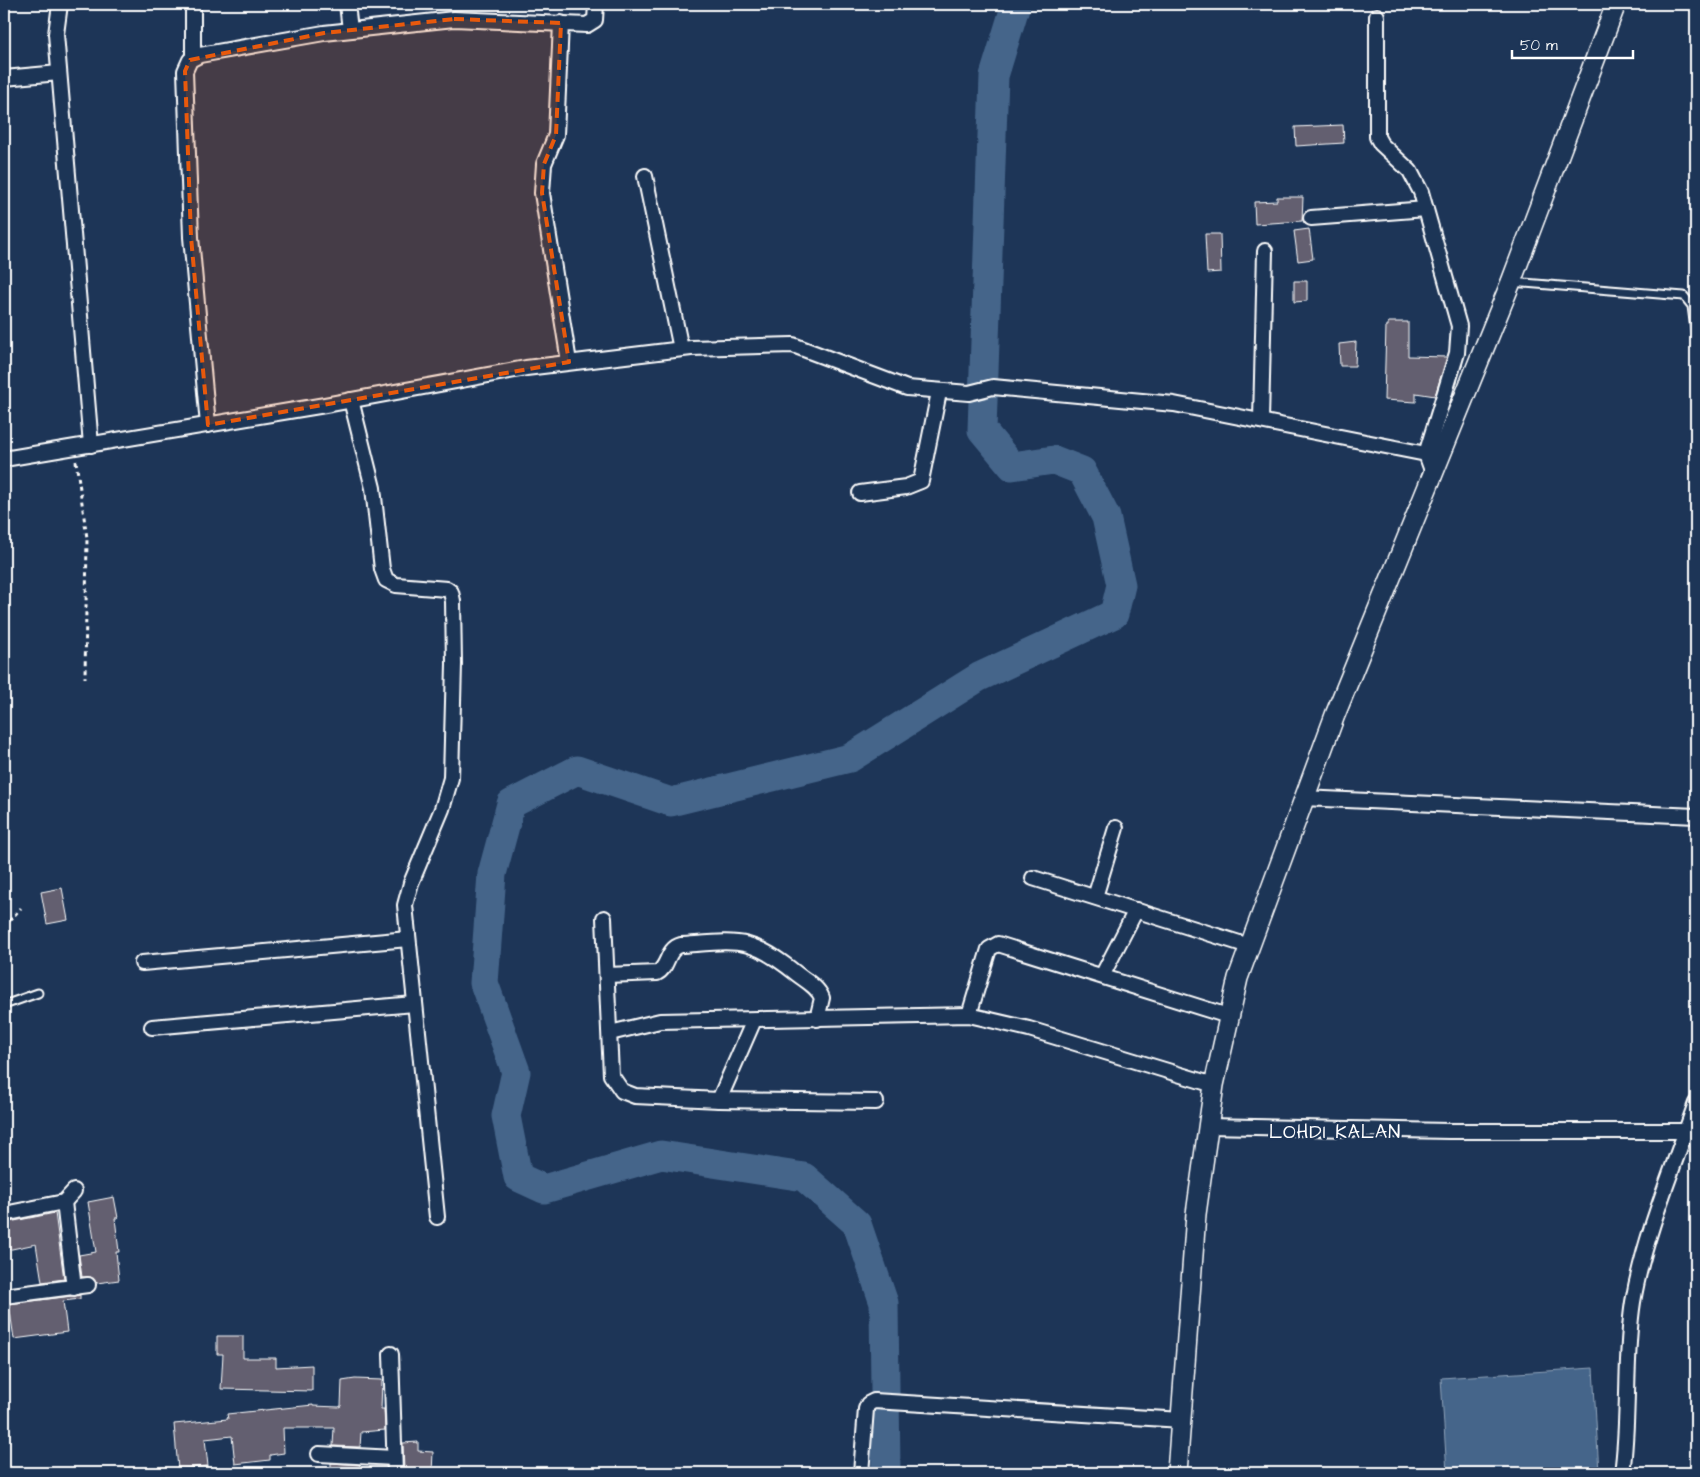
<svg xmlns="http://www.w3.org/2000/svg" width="1700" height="1477" font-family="'Architects Daughter',sans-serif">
  <rect width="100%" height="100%" fill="#1d3557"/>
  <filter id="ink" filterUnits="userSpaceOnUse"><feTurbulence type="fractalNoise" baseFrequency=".02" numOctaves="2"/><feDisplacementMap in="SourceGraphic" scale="10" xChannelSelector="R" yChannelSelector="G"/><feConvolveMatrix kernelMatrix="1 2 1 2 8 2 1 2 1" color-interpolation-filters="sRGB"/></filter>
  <g filter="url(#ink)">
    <polygon fill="#45658a" stroke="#8fa3b9" points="1593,1368 1599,1473 1447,1473 1441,1378"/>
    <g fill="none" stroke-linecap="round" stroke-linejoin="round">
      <polyline stroke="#45658a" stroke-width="29" points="886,1473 884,1303 857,1224 804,1177 661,1155 544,1189 518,1177 506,1116 516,1072 484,983 492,874 511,804 577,770 671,802 850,758 979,677 1114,614 1121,585 1106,517 1082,471 1054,460 1012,466 982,430 994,76 1016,4"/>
    </g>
    <g fill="#635f6f" stroke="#fff">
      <polygon points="1343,125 1344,143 1296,146 1295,127"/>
      <polygon points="1277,197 1303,197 1302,221 1255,224 1254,202 1277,201"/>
      <polygon points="1309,229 1313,259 1298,261 1294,231"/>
      <polygon points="1205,234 1220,234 1221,272 1207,273"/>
      <polygon points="1294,281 1307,281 1307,301 1294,302"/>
      <polygon points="1388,322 1408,322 1408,356 1447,357 1435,396 1416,393 1416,402 1384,400 1386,326 1388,326"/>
      <polygon points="1356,342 1355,366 1340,366 1339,344"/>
      <polygon points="62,888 68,920 47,924 41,892"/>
      <polygon points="114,1197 118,1218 115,1218 119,1252 116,1252 119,1280 97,1283 91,1277 82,1277 79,1255 96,1252 88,1202"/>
      <polygon points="55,1213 64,1279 42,1282 36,1244 7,1250 4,1223"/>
      <polygon points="80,1295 80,1299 63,1301 67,1332 14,1339 9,1304"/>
      <polygon points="217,1336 243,1336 243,1358 276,1358 276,1367 312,1365 312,1391 221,1389 223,1354 217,1354"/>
      <polygon points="355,1379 382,1380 381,1409 384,1409 385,1430 361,1432 360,1447 333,1446 334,1428 283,1428 284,1453 270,1455 270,1460 235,1464 232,1436 205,1439 208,1466 178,1469 174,1424 228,1419 227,1414 313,1405 313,1406 339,1407 341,1406 342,1381"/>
      <polygon points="418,1442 418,1451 433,1452 432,1473 404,1471 403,1443"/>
      <polygon points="331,1463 360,1465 360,1473 331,1473"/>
    </g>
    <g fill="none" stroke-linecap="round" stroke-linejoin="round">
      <defs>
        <g id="lane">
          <polyline points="1511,282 1684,296 1692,306 1696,337"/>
          <polyline points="4,1005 38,993"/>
        </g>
        <g id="street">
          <polyline points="60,4 56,34 91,445"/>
          <polyline points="193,4 193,58"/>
          <polyline points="347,4 350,30"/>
          <polyline points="1377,16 1377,137 1381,144 1410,171 1421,192 1459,326 1457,353 1426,454"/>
          <polyline points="561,23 556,135 544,164 542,193 569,362"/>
          <polyline points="4,78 59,73"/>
          <polyline points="645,176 681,349"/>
          <polyline points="1311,218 1426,209"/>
          <polyline points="351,400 373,488 382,569 386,580 396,585 447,589 451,592 453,601 454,664 451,778 442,809 411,883 405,905 437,1217"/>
          <polyline points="1261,420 1265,251"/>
          <polyline points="208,425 191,237 185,71 190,60 200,55 324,33 454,19 587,25 595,20 596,4"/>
          <polyline points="4,459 325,405 526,368 691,348 793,345 907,388 969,393 993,387 1174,404 1426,454 1434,476"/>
          <polyline points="860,493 906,487 921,481 939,392"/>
          <polyline points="1303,798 1696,816"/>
          <polyline points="1033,878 1249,946"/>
          <polyline points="1095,897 1116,828"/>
          <polyline points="604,918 611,1075 622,1091 635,1096 719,1100 876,1102"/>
          <polyline points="142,963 408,939"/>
          <path d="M 607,975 L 657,973 C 669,967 666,949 681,945 C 739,941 750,936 797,974 C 806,981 818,987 822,998 L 817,1019"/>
          <polyline points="1102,976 1136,910"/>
          <polyline points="969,1015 989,949 998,944 1228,1016"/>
          <polyline points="152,1027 414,1004"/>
          <polyline points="610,1033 660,1021 969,1015 1029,1029 1214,1085"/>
          <polyline points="719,1100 754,1020"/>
          <polyline points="1208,1126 1449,1131 1686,1131"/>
          <polyline points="64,1202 74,1288"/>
          <polyline points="4,1214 64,1202 74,1191"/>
          <polyline points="4,1296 88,1285"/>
          <polyline points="391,1354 395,1473"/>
          <polyline points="319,1454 394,1458"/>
          <polyline points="861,1473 866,1409 868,1404 874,1401 1182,1420"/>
          <path d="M 1622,1473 C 1630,1417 1624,1359 1633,1302 C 1644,1236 1674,1166 1696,1103"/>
        </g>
        <polyline id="secondary" points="1177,1473 1196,1214 1214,1085 1238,978 1335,715 1511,282 1616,4"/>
      </defs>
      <use href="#lane" stroke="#fff" stroke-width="11"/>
      <use href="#street" stroke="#fff" stroke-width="18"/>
      <use href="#secondary" stroke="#fff" stroke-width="22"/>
      <g stroke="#fff" stroke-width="3" stroke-dasharray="4 4" stroke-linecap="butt">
        <polyline points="76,461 87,538 85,678"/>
        <polyline points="4,927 21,908"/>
      </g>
      <use href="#lane" stroke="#1d3557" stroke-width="7"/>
      <use href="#street" stroke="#1d3557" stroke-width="14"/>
      <use href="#secondary" stroke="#1d3557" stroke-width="19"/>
    </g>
  </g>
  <path fill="#e8590c" fill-opacity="0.2" stroke="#e8590c" stroke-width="4" stroke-dasharray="10 6" stroke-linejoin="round" d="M 454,19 L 561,23 L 556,135 L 544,164 L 542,193 L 569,362 L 208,425 L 191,237 L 185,71 L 190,60 L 324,33 Z"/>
  <g text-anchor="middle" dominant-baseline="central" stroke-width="4.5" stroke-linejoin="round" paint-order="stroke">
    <g font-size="19" letter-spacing="1" fill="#fff" stroke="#1d3557">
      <text x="1335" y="1132">LOHDI KALAN</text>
    </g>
  </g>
  <rect width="1700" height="1477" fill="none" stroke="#1d3557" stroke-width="20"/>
  <rect x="10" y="10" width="1680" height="1457" fill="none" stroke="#fff" stroke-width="2" filter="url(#ink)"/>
  <path d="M1512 50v8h121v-8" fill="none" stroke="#ffffff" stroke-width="2.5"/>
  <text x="1520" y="50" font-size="15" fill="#ffffff" stroke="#1d3557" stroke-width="4" paint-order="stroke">50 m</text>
</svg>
